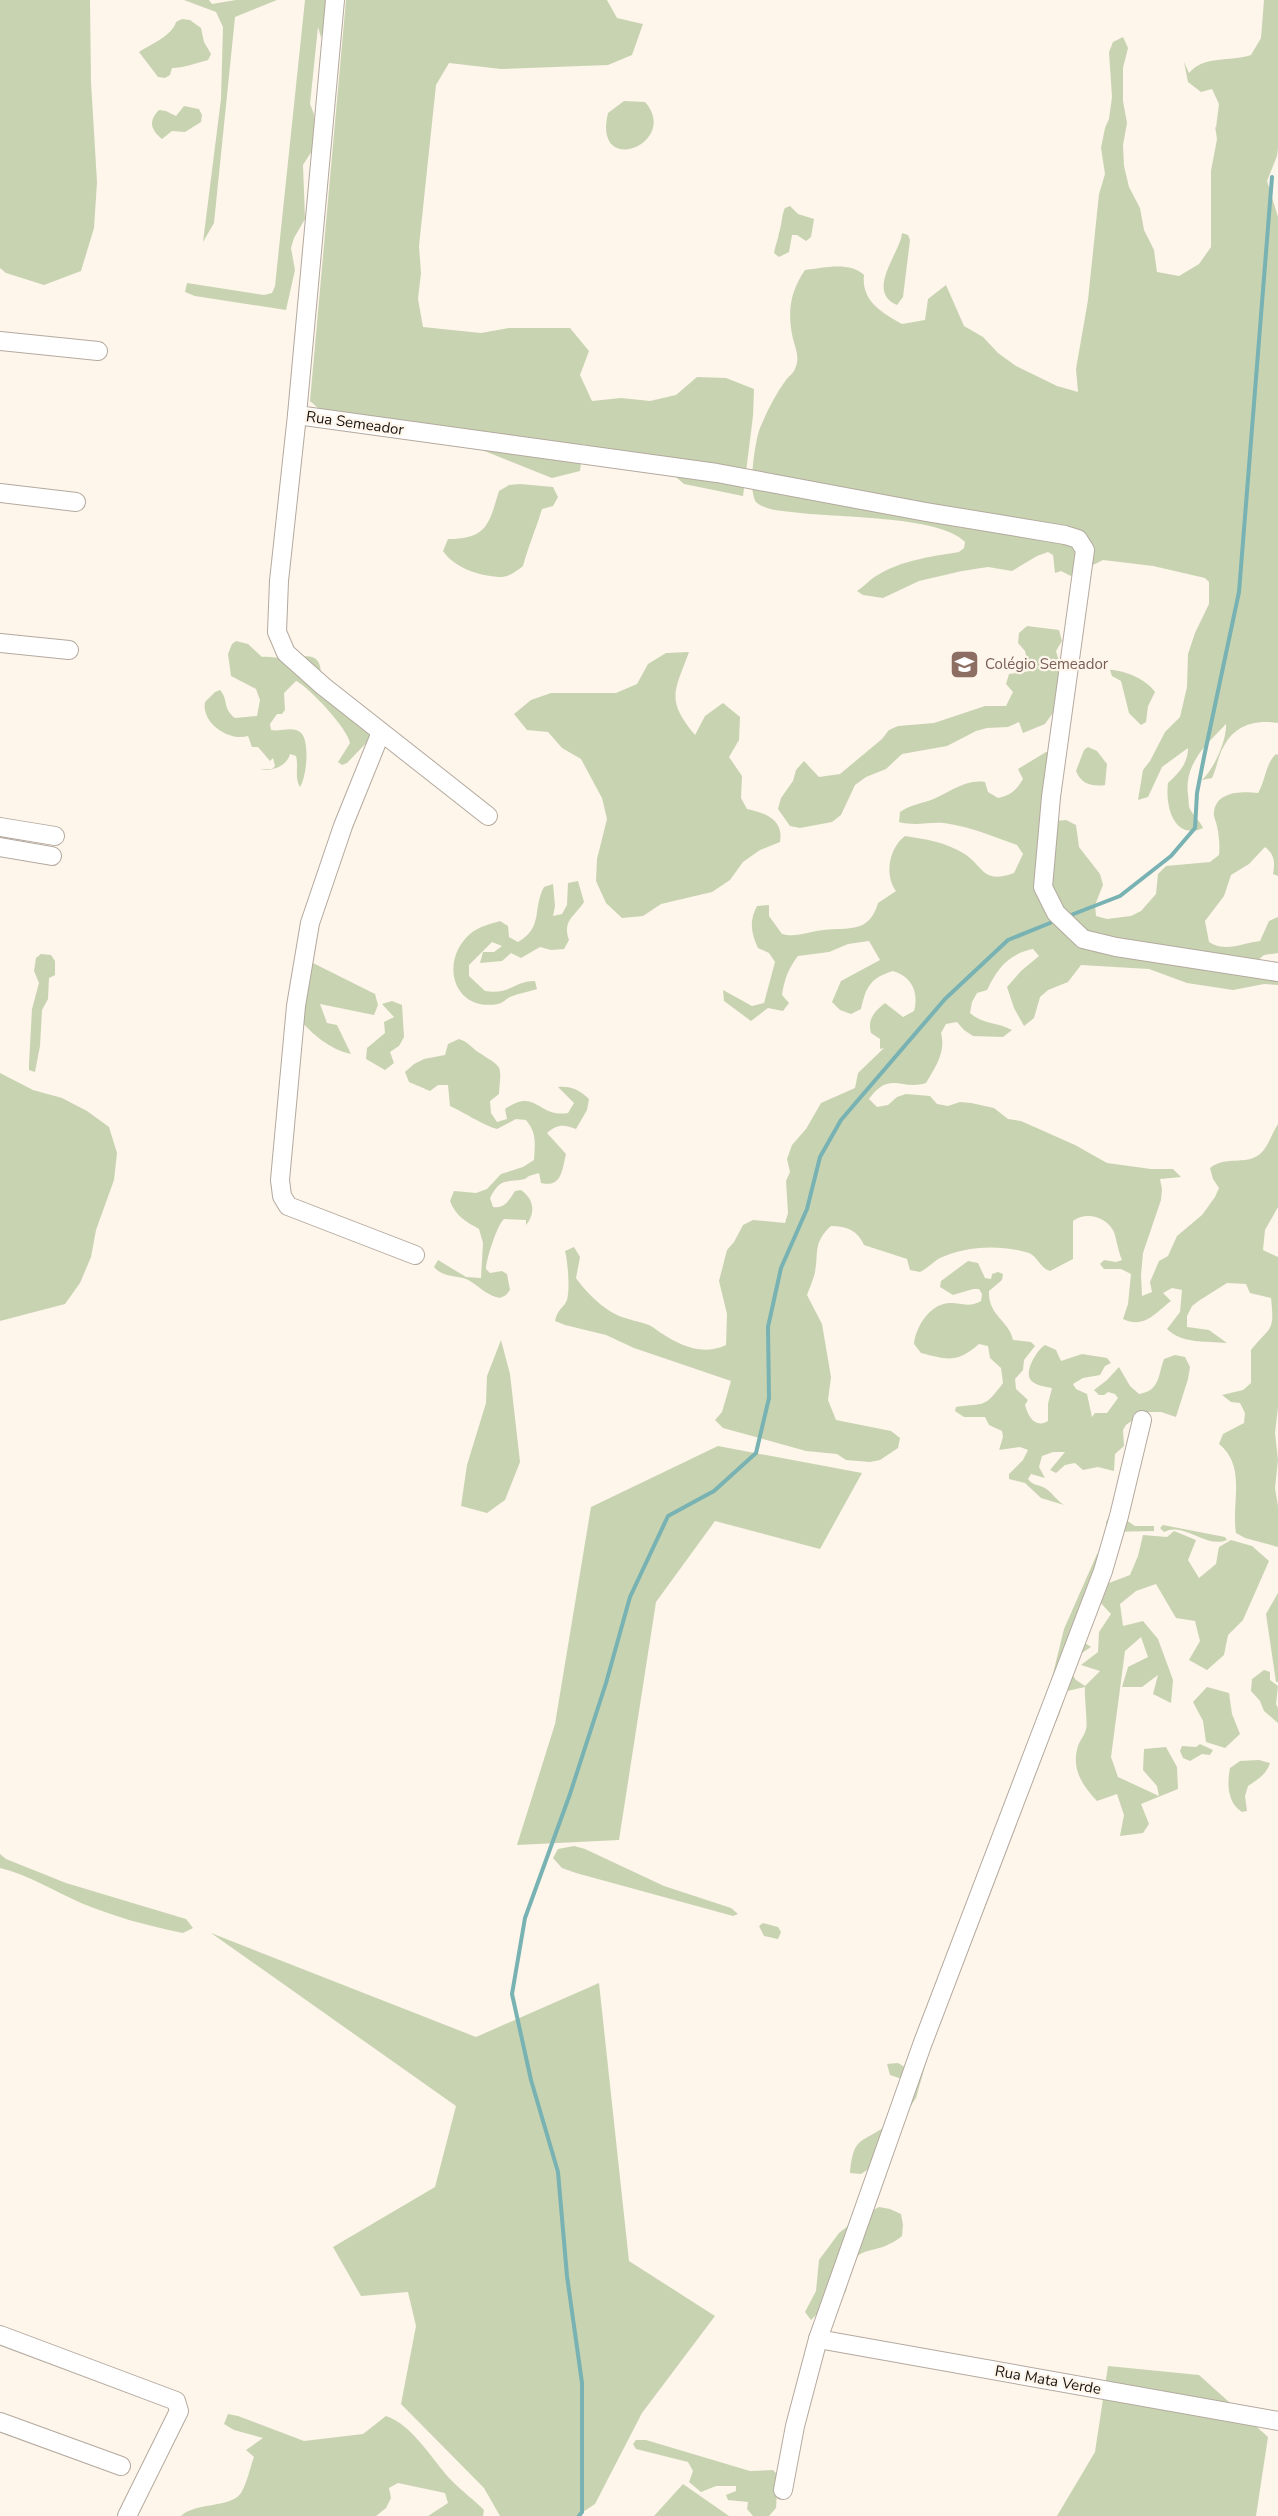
<svg xmlns="http://www.w3.org/2000/svg" width="1278" height="2516" font-family="'Nunito Sans',sans-serif">
  <rect width="100%" height="100%" fill="#fef5eb"/>
  <g fill="#c8d4b1" fill-rule="evenodd">
    <polygon points="0,0 90,0 91,82 97,182 94,228 81,271 44,285 6,273 0,268"/>
    <polygon points="184,0 209,0 212,4 236,0 277,0 235,17 214,223 203,242 221,99 223,27 216,12"/>
    <polygon points="305,0 325,0 327,9 321,38 318,27 310,104 314,114 315,146 303,165 305,219 294,238 291,248 295,270 286,310 195,296 185,292 187,283 264,295 272,293 275,286"/>
    <polygon points="346,0 607,0 617,18 643,24 632,55 608,65 501,69 449,63 436,85 419,246 421,273 418,299 423,327 481,333 509,328 570,328 589,351 580,375 592,401 621,398 650,401 676,395 697,377 726,378 754,389 753,416 743,496 684,484 662,465 607,453 583,444 580,471 552,478 482,450 460,435 326,415 310,401"/>
    <path d="M 1264,0 L 1278,0 L 1278,148 L 1277,156 L 1267,181 L 1278,217 L 1278,723 C 1256,720 1236,724 1224,746 C 1218,755 1217,768 1212,778 L 1202,780 C 1214,769 1227,740 1226,724 C 1207,744 1184,763 1188,795 C 1189,799 1188,805 1190,809 C 1193,815 1200,821 1203,828 C 1174,841 1165,806 1168,783 C 1179,773 1188,763 1188,748 L 1162,767 L 1148,797 L 1138,800 L 1143,770 L 1150,761 L 1165,732 L 1180,717 L 1187,687 L 1188,654 L 1195,633 L 1209,604 L 1209,582 L 1205,578 L 1153,566 L 1103,560 L 1071,576 L 1061,571 L 1055,573 L 1053,555 L 1048,552 L 1037,556 L 1012,571 L 988,567 L 962,571 L 919,581 L 883,598 L 863,595 L 857,591 C 864,587 869,580 876,576 C 902,560 929,557 959,552 L 964,548 L 965,542 C 940,515 832,518 792,512 C 782,511 766,510 757,503 C 747,495 755,440 760,428 C 767,411 775,395 786,380 C 789,376 793,374 795,369 C 800,358 796,350 793,339 C 787,312 790,292 805,270 C 823,268 850,261 864,275 C 861,301 882,313 902,324 L 925,320 L 928,299 L 946,285 L 964,326 L 983,337 L 998,353 L 1016,366 L 1057,386 L 1078,392 L 1076,369 L 1088,300 L 1099,194 L 1105,174 L 1101,148 L 1105,128 L 1109,119 L 1112,97 L 1109,52 L 1113,42 L 1123,37 L 1128,48 L 1123,68 L 1123,101 L 1127,123 L 1123,145 L 1124,166 L 1129,187 L 1140,208 L 1144,230 L 1154,250 L 1157,272 L 1179,276 L 1199,264 L 1211,247 L 1211,171 L 1217,139 L 1215,126 L 1216,128 L 1219,104 L 1212,89 L 1201,92 L 1188,82 L 1184,62 L 1189,73 C 1204,55 1230,62 1251,55 L 1261,38 Z"/>
    <path d="M 182,19 L 190,20 L 201,28 L 204,42 L 211,54 L 208,60 C 197,63 183,68 172,68 L 170,75 L 165,78 L 158,77 L 139,52 C 151,44 172,36 176,22 Z"/>
    <path d="M 624,101 L 645,102 C 681,143 592,179 608,113 Z"/>
    <path d="M 184,106 L 199,109 L 202,115 L 201,122 L 185,132 L 172,131 L 162,139 C 151,130 148,121 159,110 L 166,111 L 176,116 Z"/>
    <path d="M 790,206 L 798,214 L 814,219 L 811,237 L 806,241 L 797,235 L 792,235 L 789,252 L 779,257 L 774,253 C 775,246 778,240 779,233 C 782,225 781,217 785,208 Z"/>
    <path d="M 902,233 L 908,235 L 910,240 L 903,297 L 897,305 C 865,291 900,254 902,233 Z"/>
    <path d="M 520,484 L 553,487 L 558,497 L 553,506 L 542,509 C 536,529 528,547 523,566 C 517,571 510,576 502,577 C 482,577 454,568 443,551 L 448,539 C 488,539 489,523 499,491 L 509,485 Z"/>
    <polygon points="1027,626 1059,630 1062,641 1056,651 1062,672 1056,692 1055,710 1045,724 1023,733 1019,722 1008,727 987,728 976,731 947,746 902,754 886,769 866,777 855,785 841,815 832,822 800,828 790,826 778,809 781,798 793,781 796,770 804,761 819,777 840,774 882,739 889,730 898,726 934,723 985,706 1006,706 1013,692 1006,684 1009,674 1030,671 1025,651 1018,643 1019,633"/>
    <path d="M 236,641 L 248,644 L 262,657 C 271,656 279,659 287,658 C 301,658 320,649 321,673 L 371,728 L 371,738 L 347,763 L 342,765 L 338,762 L 350,743 C 349,730 308,686 296,681 L 284,693 L 285,710 L 282,714 L 277,714 L 270,724 L 271,730 C 280,732 292,726 300,732 C 311,740 306,779 300,787 C 294,777 299,767 296,756 L 290,754 C 287,766 272,772 260,769 L 272,769 L 275,766 L 273,758 L 270,761 L 258,747 L 252,747 L 248,736 C 229,742 201,723 205,702 L 215,692 L 220,690 C 229,700 222,708 235,718 L 257,716 L 260,700 L 256,689 L 231,676 L 228,654 L 232,644 Z"/>
    <path d="M 689,652 C 675,691 665,699 695,735 L 705,716 L 723,703 L 740,717 L 739,740 L 729,757 L 742,776 L 741,798 L 747,809 C 765,813 784,819 780,842 L 760,850 L 743,862 L 730,880 L 712,892 L 661,904 L 643,916 L 622,918 L 606,903 L 596,881 L 597,859 L 607,819 L 602,798 L 581,759 L 562,748 L 548,732 L 527,730 L 514,714 L 531,700 L 551,693 L 616,693 L 637,684 L 648,664 L 666,653 Z"/>
    <path d="M 1110,670 C 1125,670 1147,680 1155,692 L 1148,706 L 1146,722 L 1141,725 L 1129,713 L 1121,681 L 1112,676 Z"/>
    <path d="M 1088,747 L 1097,751 L 1107,764 L 1105,785 C 1092,787 1081,784 1076,771 L 1084,750 Z"/>
    <path d="M 1046,752 L 1057,753 L 1055,821 L 1066,820 L 1076,825 L 1079,847 L 1100,874 L 1103,885 L 1095,905 L 1096,916 L 1107,919 L 1131,916 L 1141,911 L 1156,894 L 1158,874 L 1166,866 L 1210,862 L 1219,855 C 1220,845 1219,836 1217,826 C 1216,821 1213,816 1214,812 C 1216,791 1243,791 1258,793 C 1266,780 1265,764 1276,754 L 1278,755 L 1278,876 L 1273,874 C 1275,862 1275,855 1265,847 L 1249,864 L 1231,875 L 1224,896 L 1205,921 L 1209,942 C 1227,953 1241,943 1260,941 L 1269,921 L 1278,917 L 1278,953 L 1264,955 L 1258,960 L 1278,962 L 1278,985 L 1264,984 L 1233,990 L 1187,983 L 1149,969 L 1081,965 L 1068,982 L 1048,990 L 1040,997 L 1034,1018 L 1024,1026 L 1014,1008 L 1007,987 L 1021,971 L 1039,956 L 1033,949 C 1008,954 997,969 987,990 L 977,993 L 972,1002 L 970,1013 C 982,1024 997,1022 1012,1030 L 1003,1037 L 973,1036 L 964,1030 L 957,1022 L 946,1024 L 941,1033 C 946,1052 936,1066 926,1083 C 901,1091 890,1070 869,1099 L 877,1107 L 888,1105 L 897,1097 L 906,1094 L 930,1096 L 937,1104 L 948,1106 L 960,1102 L 971,1103 L 994,1108 L 1008,1119 L 1021,1121 L 1075,1145 L 1107,1163 L 1151,1169 L 1173,1169 L 1181,1177 L 1160,1179 L 1162,1189 L 1161,1200 L 1143,1253 L 1141,1275 L 1142,1296 L 1152,1292 L 1150,1282 L 1159,1261 L 1168,1256 L 1177,1236 L 1202,1215 L 1215,1197 L 1219,1188 L 1213,1179 L 1210,1168 C 1226,1155 1245,1166 1260,1154 C 1268,1147 1272,1133 1278,1124 L 1278,1207 L 1265,1230 L 1263,1250 L 1278,1257 L 1278,1407 L 1275,1433 L 1278,1460 L 1275,1488 L 1278,1506 L 1278,1547 L 1245,1538 L 1236,1533 C 1231,1502 1247,1467 1219,1444 L 1223,1434 L 1244,1423 L 1245,1413 L 1240,1403 L 1231,1402 L 1222,1395 L 1243,1390 L 1251,1383 L 1251,1350 C 1270,1326 1275,1333 1271,1298 L 1250,1293 L 1246,1284 L 1227,1283 L 1200,1300 L 1192,1306 L 1187,1316 L 1187,1327 L 1209,1330 L 1227,1343 C 1206,1341 1182,1344 1167,1329 L 1180,1312 L 1182,1290 L 1172,1288 L 1163,1293 L 1171,1301 C 1155,1313 1145,1329 1123,1319 L 1128,1304 L 1131,1274 L 1121,1269 L 1104,1269 L 1100,1264 L 1104,1260 L 1116,1262 L 1122,1260 C 1118,1251 1117,1241 1114,1232 C 1107,1217 1086,1211 1073,1221 L 1073,1259 L 1050,1271 C 1040,1268 1038,1257 1029,1253 C 1000,1244 965,1246 940,1258 C 933,1262 928,1268 920,1272 L 910,1270 L 907,1259 L 864,1245 C 858,1231 847,1226 831,1226 C 811,1244 820,1255 814,1276 C 812,1283 809,1289 807,1295 L 822,1324 L 831,1377 L 828,1400 L 836,1420 L 891,1431 L 900,1438 L 898,1448 L 880,1460 L 870,1462 L 846,1460 L 837,1454 L 806,1451 L 723,1428 L 715,1420 L 722,1412 L 731,1381 L 634,1348 L 606,1335 L 565,1325 L 555,1321 C 558,1308 563,1309 567,1300 C 570,1289 568,1262 565,1251 L 574,1247 L 580,1257 L 576,1278 C 585,1291 602,1308 617,1315 C 628,1320 639,1321 649,1325 C 654,1327 656,1330 661,1333 C 681,1346 703,1356 726,1345 L 727,1314 L 719,1281 L 727,1250 L 734,1242 L 743,1225 L 753,1220 L 785,1223 L 788,1213 L 786,1181 L 790,1172 L 787,1159 L 792,1145 L 806,1129 L 821,1103 L 855,1088 L 858,1073 L 884,1048 L 880,1049 L 880,1039 L 871,1033 C 867,1019 875,1011 885,1003 L 903,1017 L 914,1011 C 919,992 912,977 893,971 C 870,978 866,987 861,1009 L 851,1014 L 840,1010 L 832,1002 L 841,981 L 880,960 L 869,941 L 848,944 L 829,952 L 798,956 C 789,967 784,980 782,995 L 789,1003 L 783,1011 L 768,1008 L 751,1021 L 724,1001 L 723,990 L 752,1006 L 764,1003 L 775,962 L 769,953 L 758,948 C 751,933 749,921 757,906 L 769,905 L 769,916 L 782,934 C 797,938 809,931 824,930 C 848,927 869,934 878,903 L 896,891 C 884,875 889,848 905,836 C 925,839 945,842 963,853 C 984,865 981,885 1014,873 L 1023,854 L 1017,845 C 995,837 973,828 950,824 C 933,820 919,827 899,822 L 900,812 C 910,805 919,804 931,800 C 950,793 964,779 985,782 L 988,792 L 998,798 C 1010,795 1016,791 1023,779 L 1018,769 Z"/>
    <path d="M 578,881 L 584,902 C 574,917 562,921 569,940 L 564,949 L 551,950 L 540,947 L 521,958 L 511,953 L 502,961 L 480,963 L 483,952 L 494,952 L 502,946 L 492,942 L 469,965 L 469,976 L 485,991 C 510,995 514,981 535,981 L 537,989 C 528,992 519,993 510,997 C 506,999 503,1003 498,1004 C 453,1012 439,961 470,934 C 478,927 490,924 500,921 L 508,926 L 509,937 L 518,942 C 544,927 532,909 544,887 L 553,884 L 555,906 L 553,916 L 562,914 L 567,905 L 568,883 Z"/>
    <polygon points="41,954 51,955 55,961 55,975 49,978 48,999 42,1010 40,1046 35,1072 29,1070 29,1064 32,1009 39,983 34,971 36,958"/>
    <path d="M 309,961 L 375,994 L 378,1005 L 374,1015 L 320,1004 L 327,1023 L 337,1025 L 351,1054 C 331,1050 311,1034 299,1018 Z"/>
    <polygon points="392,1001 402,1005 404,1037 399,1046 390,1052 394,1063 385,1070 366,1059 367,1048 385,1033 384,1022 394,1017 382,1004"/>
    <path d="M 459,1039 C 468,1042 471,1047 478,1052 C 504,1069 501,1063 499,1094 L 490,1101 L 491,1113 L 497,1122 L 507,1119 L 505,1109 C 537,1087 537,1118 568,1113 L 574,1103 L 558,1087 C 572,1086 579,1090 589,1099 L 587,1110 L 576,1129 C 564,1124 557,1124 547,1133 L 566,1154 C 562,1170 562,1188 541,1183 L 539,1173 L 529,1176 L 525,1179 C 506,1183 501,1177 490,1198 L 493,1207 C 505,1209 509,1200 515,1191 L 521,1190 C 534,1199 536,1213 526,1225 L 526,1220 L 504,1219 C 497,1225 486,1260 486,1269 L 490,1273 L 502,1271 L 507,1274 L 510,1290 L 506,1295 L 500,1298 C 488,1296 481,1288 470,1281 C 459,1274 444,1279 434,1267 L 438,1260 L 466,1277 L 481,1278 L 483,1243 L 479,1229 C 466,1222 455,1215 450,1201 L 454,1191 L 476,1193 L 487,1189 L 501,1174 L 523,1167 L 534,1160 C 535,1144 537,1133 526,1120 L 516,1119 L 497,1129 C 485,1126 463,1112 450,1106 L 448,1085 L 438,1085 L 430,1091 L 409,1082 L 405,1072 L 414,1064 L 424,1059 L 445,1055 L 448,1044 Z"/>
    <polygon points="0,1073 33,1090 62,1098 87,1111 109,1127 117,1153 114,1180 96,1230 91,1257 80,1283 65,1304 0,1321"/>
    <path d="M 968,1261 L 978,1263 L 985,1278 L 991,1279 L 992,1274 L 998,1272 L 1003,1274 L 1002,1280 L 989,1291 C 988,1316 1009,1320 1013,1340 L 1031,1342 L 1035,1346 L 1024,1360 L 1023,1370 L 1015,1379 L 1016,1389 L 1028,1400 L 1025,1405 C 1028,1416 1035,1429 1048,1421 L 1048,1404 L 1052,1388 C 1046,1387 1033,1385 1030,1379 C 1025,1370 1037,1350 1045,1345 L 1056,1350 L 1061,1361 L 1082,1354 L 1107,1358 L 1111,1363 L 1105,1366 L 1100,1375 L 1083,1378 L 1073,1384 L 1076,1389 L 1087,1394 L 1092,1417 L 1095,1413 L 1107,1413 L 1118,1398 L 1115,1394 L 1108,1392 L 1104,1395 L 1099,1395 L 1094,1390 L 1107,1380 L 1119,1367 L 1130,1386 L 1139,1394 C 1160,1391 1158,1375 1164,1359 L 1175,1355 L 1185,1357 L 1190,1367 L 1188,1379 L 1176,1417 L 1161,1412 L 1144,1412 L 1126,1425 L 1123,1430 L 1124,1446 L 1115,1454 L 1114,1471 L 1098,1467 L 1083,1470 L 1075,1463 L 1065,1465 L 1056,1473 L 1050,1470 L 1065,1452 L 1053,1452 L 1042,1456 L 1039,1467 L 1045,1478 L 1031,1474 L 1028,1479 C 1033,1486 1038,1484 1045,1488 C 1052,1492 1056,1500 1064,1505 L 1041,1498 L 1025,1483 L 1009,1479 L 1009,1474 L 1023,1460 L 1028,1450 L 1020,1447 L 999,1450 L 1003,1437 L 1002,1431 L 989,1425 L 985,1417 L 964,1417 L 955,1411 L 956,1407 C 985,1402 983,1410 1003,1383 L 1001,1368 L 990,1358 L 988,1346 L 979,1344 C 957,1363 948,1360 921,1353 L 914,1344 C 916,1325 932,1301 953,1303 C 964,1304 971,1307 981,1301 L 982,1294 L 979,1289 L 973,1289 L 953,1295 L 940,1287 L 941,1281 Z"/>
    <polygon points="501,1340 510,1374 520,1462 505,1500 487,1513 461,1506 467,1465 486,1403 487,1376"/>
    <polygon points="718,1446 862,1473 820,1549 715,1521 656,1602 619,1840 517,1845 555,1724 591,1507"/>
    <polygon points="1109,1517 1126,1520 1135,1526 1154,1526 1154,1531 1107,1532 1106,1522"/>
    <path d="M 1163,1525 L 1225,1537 L 1227,1540 C 1206,1549 1184,1521 1164,1532 L 1160,1528 Z"/>
    <path d="M 1174,1531 L 1196,1540 L 1188,1560 L 1199,1578 L 1216,1564 L 1219,1547 L 1231,1540 L 1252,1546 L 1269,1561 L 1243,1620 L 1228,1635 L 1224,1655 L 1207,1670 L 1189,1660 L 1200,1641 L 1195,1621 L 1176,1618 L 1156,1584 L 1136,1591 L 1120,1604 L 1123,1626 L 1143,1621 L 1158,1639 L 1173,1680 L 1171,1703 L 1153,1694 L 1158,1675 L 1142,1687 L 1122,1687 L 1128,1667 L 1148,1657 L 1141,1637 L 1125,1651 L 1111,1757 L 1118,1777 L 1159,1796 L 1157,1786 L 1143,1770 L 1144,1749 L 1166,1747 L 1177,1767 L 1178,1789 L 1141,1804 L 1149,1824 L 1143,1833 L 1120,1836 L 1124,1815 L 1117,1794 L 1097,1801 C 1082,1785 1071,1769 1078,1746 C 1080,1740 1085,1735 1086,1729 C 1088,1724 1084,1696 1085,1687 L 1067,1691 C 1059,1709 1061,1725 1042,1736 L 1049,1690 L 1064,1629 L 1097,1554 L 1112,1553 L 1098,1598 L 1109,1583 L 1130,1575 L 1138,1556 L 1143,1535 L 1167,1537 ZM 1098,1600 L 1111,1614 L 1099,1632 L 1098,1652 L 1081,1665 L 1100,1671 L 1085,1686 L 1076,1680 L 1070,1671 L 1082,1653 L 1091,1647 L 1082,1641 Z"/>
    <polygon points="1278,1593 1278,1682 1276,1682 1266,1614"/>
    <polygon points="1264,1670 1270,1672 1270,1680 1278,1686 1276,1704 1278,1708 1278,1723 1264,1711 1260,1701 1251,1691 1252,1679"/>
    <polygon points="1207,1687 1229,1693 1232,1714 1240,1734 1225,1748 1206,1742 1203,1721 1193,1702"/>
    <polygon points="1200,1744 1213,1750 1210,1755 1202,1754 1190,1761 1183,1758 1180,1751 1182,1746 1196,1747"/>
    <path d="M 1259,1760 L 1270,1763 C 1266,1775 1258,1779 1248,1786 L 1245,1796 L 1247,1811 L 1242,1812 C 1227,1803 1227,1783 1230,1768 L 1240,1761 Z"/>
    <polygon points="574,1846 585,1849 664,1886 731,1908 738,1914 733,1916 576,1873 562,1868 553,1858 558,1849"/>
    <path d="M 0,1854 L 6,1859 L 66,1883 L 186,1919 L 193,1928 L 183,1933 C 148,1926 115,1917 81,1903 C 54,1891 29,1875 0,1868 Z"/>
    <polygon points="763,1923 778,1927 781,1932 778,1939 764,1936 759,1926"/>
    <polygon points="211,1933 476,2037 599,1983 629,2261 715,2316 642,2413 595,2504 577,2516 500,2516 484,2488 401,2404 416,2326 408,2292 361,2296 333,2247 435,2187 456,2106"/>
    <path d="M 931,2045 L 916,2098 L 870,2168 L 861,2174 L 850,2173 C 854,2134 861,2145 888,2124 L 902,2079 L 890,2075 L 887,2064 L 898,2063 L 908,2069 Z"/>
    <path d="M 879,2207 L 890,2209 L 901,2214 L 903,2225 L 902,2236 C 870,2262 853,2234 846,2292 L 834,2297 L 811,2320 L 805,2312 L 816,2291 L 819,2260 L 839,2233 L 858,2218 Z"/>
    <polygon points="1108,2366 1199,2375 1268,2437 1256,2516 1057,2516 1095,2452"/>
    <path d="M 228,2414 L 238,2416 L 304,2441 L 363,2434 L 386,2416 C 413,2425 432,2460 452,2481 C 463,2492 474,2500 484,2510 L 483,2516 L 428,2516 L 448,2503 L 445,2493 L 398,2483 L 389,2488 L 391,2498 L 386,2508 L 376,2516 L 181,2516 C 196,2502 231,2508 241,2493 C 247,2483 250,2468 254,2457 L 246,2450 L 263,2438 L 234,2430 L 224,2424 Z"/>
    <polygon points="636,2440 646,2440 750,2471 773,2470 778,2475 776,2508 769,2516 753,2516 747,2509 748,2502 728,2500 726,2495 736,2491 736,2486 716,2486 701,2492 689,2482 693,2471 688,2462 636,2449 633,2444"/>
    <polygon points="683,2484 729,2516 654,2516"/>
  </g>
  <g fill="none" stroke-linecap="round" stroke-linejoin="round">
    <g stroke="#78b2b3" stroke-width="4">
      <polyline points="1071,915 1120,896 1171,856 1195,828 1197,793 1204,757 1239,592 1272,177"/>
      <polyline points="579,2516 582,2512 582,2383 567,2276 558,2172 531,2080 512,1994 525,1918 570,1794 606,1683 630,1597 668,1516 714,1491 756,1453 769,1398 768,1327 781,1268 807,1209 820,1157 841,1120 945,999 1008,940 1050,923"/>
    </g>
    <defs>
      <g id="minor">
        <polyline points="335,0 297,415 717,473 926,512 1065,535 1078,539 1085,550 1051,797 1043,887 1056,913 1083,939 1116,947 1278,972"/>
        <polyline points="0,341 98,351"/>
        <polyline points="297,415 279,581 277,632 286,653 323,686 488,816"/>
        <polyline points="0,493 76,502"/>
        <polyline points="0,643 69,650"/>
        <polyline points="381,732 343,826 310,923 296,1006 280,1180 282,1196 288,1206 415,1255"/>
        <polyline points="0,827 55,836"/>
        <polyline points="0,847 52,856"/>
        <polyline points="0,2335 176,2401 179,2411 127,2516"/>
        <polyline points="818,2339 1278,2421"/>
        <polyline points="0,2422 121,2466"/>
        <polyline points="783,2490 795,2426 818,2339 922,2045 1103,1571 1119,1516 1142,1420"/>
      </g>
    </defs>
    <use href="#minor" stroke="#b4a99e" stroke-width="20"/>
    <use href="#minor" stroke="#fff" stroke-width="18"/>
  </g>
  <defs>
    <symbol id="school-square" viewBox="-11 -11 22 22"><rect x="-9" y="-9" width="18" height="18" rx="4" fill="#8d6e63" stroke="#fef5eb"/><path d="M0-5L7-2L0 1L-7-2ZM-4 1L0 2.5L4 1V4Q0 6-4 4Z" fill="#fff"/></symbol>
  </defs>
  <g fill-rule="evenodd">
    <use href="#school-square" x="948" y="648" width="33" height="33"/>
  </g>
  <g text-anchor="middle" dominant-baseline="central" stroke-width="4.5" stroke-linejoin="round" paint-order="stroke">
    <g font-size="15" fill="#191511" stroke="#fef5eb">
      <text transform="translate(355 423) rotate(8)">Rua Semeador</text>
      <text transform="translate(1048 2380) rotate(10)">Rua Mata Verde</text>
    </g>
    <g font-size="15" fill="#785e54" stroke="#fef5eb" text-anchor="start">
      <text x="985" y="664">Colégio Semeador</text>
    </g>
  </g>
</svg>
